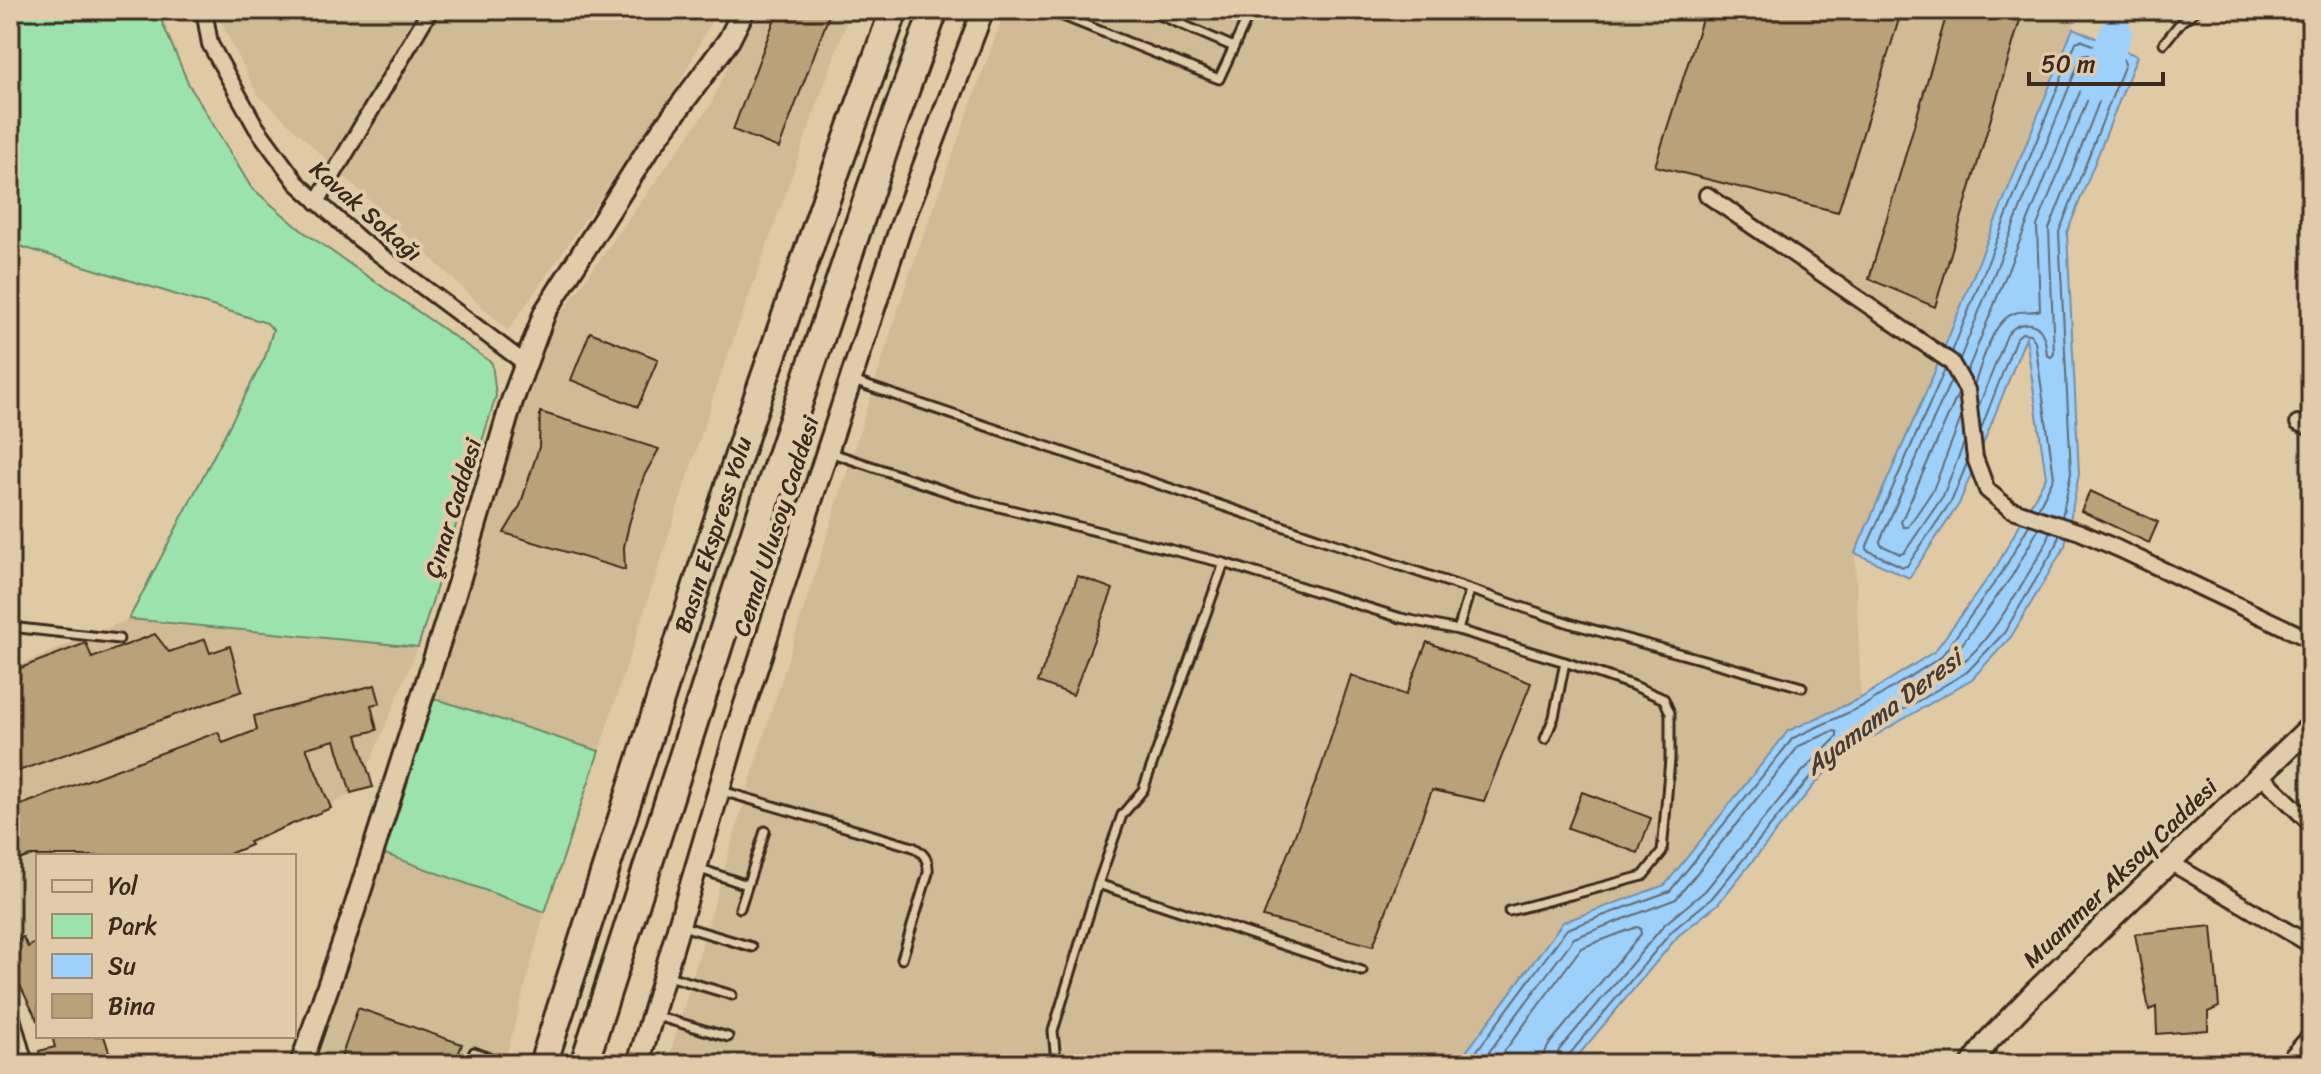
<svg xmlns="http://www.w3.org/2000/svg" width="2321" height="1074" font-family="Sriracha,sans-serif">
  <rect width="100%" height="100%" fill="#e0caa5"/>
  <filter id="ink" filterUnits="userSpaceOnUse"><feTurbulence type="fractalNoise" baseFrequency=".0125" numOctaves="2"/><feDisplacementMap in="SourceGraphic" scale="16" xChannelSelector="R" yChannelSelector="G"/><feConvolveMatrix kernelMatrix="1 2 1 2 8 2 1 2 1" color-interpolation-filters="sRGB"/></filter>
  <g filter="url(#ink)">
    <g fill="#d1bb96">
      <polygon points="215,10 717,10 679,84 508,331 257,94"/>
      <polygon points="752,10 851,10 718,383 599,751 430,697 543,339 711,104"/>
      <polygon points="1005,10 2079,10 1930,383 1855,553 1861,698 1788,731 1665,885 1563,922 1457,1064 667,1064 757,757 907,281"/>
      <polygon points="129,619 418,647 359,790 229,856 38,856 38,954 10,947 10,669"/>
      <polygon points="382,853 545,912 504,1064 310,1064"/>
    </g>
    <g fill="#9ce2af" stroke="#6c8666" stroke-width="2">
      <polygon points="10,10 161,10 159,15 189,85 251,187 301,230 492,363 496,396 418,647 129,619 265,357 273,330 267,323 10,243"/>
      <polygon points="430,697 599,751 545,912 382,853"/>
    </g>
    <polygon fill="#9dd0fb" stroke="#768ea3" stroke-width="2" points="2073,28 2137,56 2067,233 2079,474 2065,546 2011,637 1972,679 1842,755 1814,785 1718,904 1678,936 1571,1064 1457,1064 1563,922 1665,885 1788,731 1861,698 1935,651 1996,567 2046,477 2026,337 1959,504 1909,578 1855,553 1930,383"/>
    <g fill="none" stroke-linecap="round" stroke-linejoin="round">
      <g stroke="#626c76" stroke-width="2">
        <polyline points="1952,352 2076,42 2081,40 2123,59 2125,64 2059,232 2071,473 2062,517"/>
        <path d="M 1960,359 L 2082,55 L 2086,54 L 2111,64 L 2112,69 L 2049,229 L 2054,354 L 2051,357 L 2047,355 C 2046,349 2046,341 2043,335 C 2036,318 2016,322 2007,335 L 1978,408"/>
        <polyline points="1945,369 1867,546 1867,550 1903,567 1907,566 1952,500 1967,463"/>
        <path d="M 1967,372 L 2088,72 L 2093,70 L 2097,72 L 2097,76 L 2037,226 L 2040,310 C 2033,313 2024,310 2015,313 C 1992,320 1982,364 1974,385"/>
        <polyline points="1951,380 1880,541 1881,545 1900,554 1904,553 1943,496 1964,443"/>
        <polyline points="1958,394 1901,522 1903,527 1908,527 1933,490 1961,418"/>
        <polyline points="1981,429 2016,338 2022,333 2030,334 2035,341 2054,477 2038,509"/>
        <path d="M 2039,528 L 2012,576 L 1949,662 L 1950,668 C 1981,663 2031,568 2048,540 L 2049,531"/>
        <polyline points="1467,1064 1567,929 1670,891 1793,738 1865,705 1941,657 2003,571 2029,525"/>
        <polyline points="1480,1064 1574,938 1676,899 1799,746 1833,731 1837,732 1837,737 1801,773 1705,891 1665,924 1559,1050 1555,1064"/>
        <polyline points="1495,1064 1581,948 1637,927 1640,928 1641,934 1550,1043 1544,1054 1543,1064"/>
        <polyline points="1565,1064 1568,1056 1672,931 1712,898 1808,780 1837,749 1967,672 2004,633 2057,544 2059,535"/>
      </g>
      <polyline stroke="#9dd0fb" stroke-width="32" points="2095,86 2116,33"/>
    </g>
    <g fill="#b9a279" stroke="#3b2a1e" stroke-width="2">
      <polygon points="778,10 831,10 779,148 733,130"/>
      <polygon points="1705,10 1902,10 1838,212 1655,166"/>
      <polygon points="1948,10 2023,10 1935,307 1869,279"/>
      <polygon points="590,332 658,359 638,407 571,380"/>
      <polygon points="540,412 659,449 644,476 629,524 624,547 625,570 504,533 520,506 539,447"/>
      <polygon points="2090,491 2158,522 2149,543 2081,511"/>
      <polygon points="1078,576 1113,589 1073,695 1038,682"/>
      <polygon points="155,634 169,652 205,639 210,653 230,646 242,691 10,774 10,672 86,643 92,658"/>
      <polygon points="1427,642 1531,683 1484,801 1432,790 1373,946 1263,917 1321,768 1351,675 1406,695"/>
      <polygon points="375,685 380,703 371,705 377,730 357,735 373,787 351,793 335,740 306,748 331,808 249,842 251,845 224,856 30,856 10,863 10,809 218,732 223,743 257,730 254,716"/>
      <polygon points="1582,792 1651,818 1638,853 1568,828"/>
      <polygon points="2212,926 2219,1007 2208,1012 2208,1030 2157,1034 2156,1007 2149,1010 2135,934"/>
      <polygon points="23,937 28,947 38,941 38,1022 10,965 10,943"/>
      <polygon points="358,1008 462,1044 455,1064 339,1064"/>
      <polygon points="52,1036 104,1036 113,1064 88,1064 86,1059 63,1064 42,1064 39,1051 55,1047"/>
    </g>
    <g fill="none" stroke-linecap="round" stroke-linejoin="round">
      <defs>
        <g id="service">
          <polyline points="1048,10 1219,79 1251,10"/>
          <polyline points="1148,10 1234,47"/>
          <polyline points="2164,43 2181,22 2197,10"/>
          <polyline points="853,381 1569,623 1802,687"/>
          <polyline points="829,452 975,501 1224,563 1401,618 1458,630 1565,662 1554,717 1545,739"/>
          <polyline points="1224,563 1143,790 1122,815 1098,884 1362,971"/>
          <polyline points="10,627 119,639"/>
          <polyline points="1458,630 1470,590"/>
          <path d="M 722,791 L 913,847 C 924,853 929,860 928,873 L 902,959"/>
          <polyline points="700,869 747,885"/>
          <polyline points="740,908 765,831"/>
          <polyline points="1509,911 1643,876 1662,852 1670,759 1670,713 1664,699 1632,685 1565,662"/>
          <polyline points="682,926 752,947"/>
          <polyline points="665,975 732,995"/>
          <polyline points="653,1015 728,1037"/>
          <polyline points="1056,1061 1053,1031 1098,884"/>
          <polyline points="469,1064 474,1052 501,1062 500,1064"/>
          <polyline points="867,1064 870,1058"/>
        </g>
        <g id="minor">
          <polyline points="204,10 210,44 256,127 297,183 359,239 526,364"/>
          <polyline points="1707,195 1951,362 1967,390 1975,458 1987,490 2010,509 2080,532 2119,549 2311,640"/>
          <polyline points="317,202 430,10"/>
          <polyline points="2298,423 2311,428"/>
          <polyline points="2260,774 2311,824"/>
          <polyline points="2168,861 2311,945"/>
          <polyline points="2285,1064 2311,1035"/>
        </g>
        <polyline id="tertiary" points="10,1018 23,1064"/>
        <g id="secondary">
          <polyline points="301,1064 350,923 459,581 512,401 545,312 647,151 729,40 744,10"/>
          <polyline points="638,1064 737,729 827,452 900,229 983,10"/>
          <polyline points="1972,1064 1989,1040 2036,991 2311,726"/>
        </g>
        <g id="motorway">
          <path id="s1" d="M 543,1064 L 751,417 L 832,182 L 894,10"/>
          <polyline points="584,1064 759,520 886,144 934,10"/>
        </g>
      </defs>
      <use href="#service" stroke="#3b2a1e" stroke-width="13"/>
      <use href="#minor" stroke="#3b2a1e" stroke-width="20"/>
      <use href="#tertiary" stroke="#3b2a1e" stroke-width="24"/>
      <use href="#secondary" stroke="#3b2a1e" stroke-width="26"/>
      <use href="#motorway" stroke="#3b2a1e" stroke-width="32"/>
      <use href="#service" stroke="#e1cbaa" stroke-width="7"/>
      <use href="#minor" stroke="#e1cbaa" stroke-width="14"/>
      <use href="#tertiary" stroke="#e1cbaa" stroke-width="18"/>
      <use href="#secondary" stroke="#e1cbaa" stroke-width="20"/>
      <use href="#motorway" stroke="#e1cbaa" stroke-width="26"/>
    </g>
  </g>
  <g text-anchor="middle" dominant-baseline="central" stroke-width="8" stroke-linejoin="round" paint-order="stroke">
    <g font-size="24" fill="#3b2a1e" stroke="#e1cbaa">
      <text transform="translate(366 211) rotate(41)">Kavak Sokağı</text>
      <text transform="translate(453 508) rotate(-73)">Çınar Caddesi</text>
      <text transform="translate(776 526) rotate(-72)">Cemal Ulusoy Caddesi</text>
      <text stroke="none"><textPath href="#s1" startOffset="556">Basın Ekspress Yolu</textPath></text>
      <text transform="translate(2120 873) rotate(-44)">Muammer Aksoy Caddesi</text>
    </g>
    <g font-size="26" font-style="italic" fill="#453b34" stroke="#e1cbaa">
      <text transform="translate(1883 712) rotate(-37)">Ayamama Deresi</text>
    </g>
  </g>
  <rect width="2321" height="1074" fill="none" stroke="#e1cbaa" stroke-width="40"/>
  <rect x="20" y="20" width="2281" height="1034" fill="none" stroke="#3b2a1e" stroke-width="3" filter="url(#ink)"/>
  <rect x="36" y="854" width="260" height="184" fill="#e1cbaa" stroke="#9f8b72" stroke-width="2"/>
  <rect x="52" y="880" width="40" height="12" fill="#e1cbaa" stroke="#9f8b72" stroke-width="2"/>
  <text x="108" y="894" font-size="24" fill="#3b2a1e">Yol</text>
  <rect x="52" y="914" width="40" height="24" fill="#9ce2af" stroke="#9f8b72" stroke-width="2"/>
  <text x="108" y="934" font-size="24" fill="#3b2a1e">Park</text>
  <rect x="52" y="954" width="40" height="24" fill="#9dd0fb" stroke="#9f8b72" stroke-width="2"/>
  <text x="108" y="974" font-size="24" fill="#3b2a1e">Su</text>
  <rect x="52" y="994" width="40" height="24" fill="#b9a279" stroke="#9f8b72" stroke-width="2"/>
  <text x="108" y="1014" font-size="24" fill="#3b2a1e">Bina</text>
  <path d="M2029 72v12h134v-12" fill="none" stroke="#3b2a1e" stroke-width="4"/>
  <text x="2041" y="72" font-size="24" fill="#3b2a1e" stroke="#e1cbaa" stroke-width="6" paint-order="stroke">50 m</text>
</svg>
